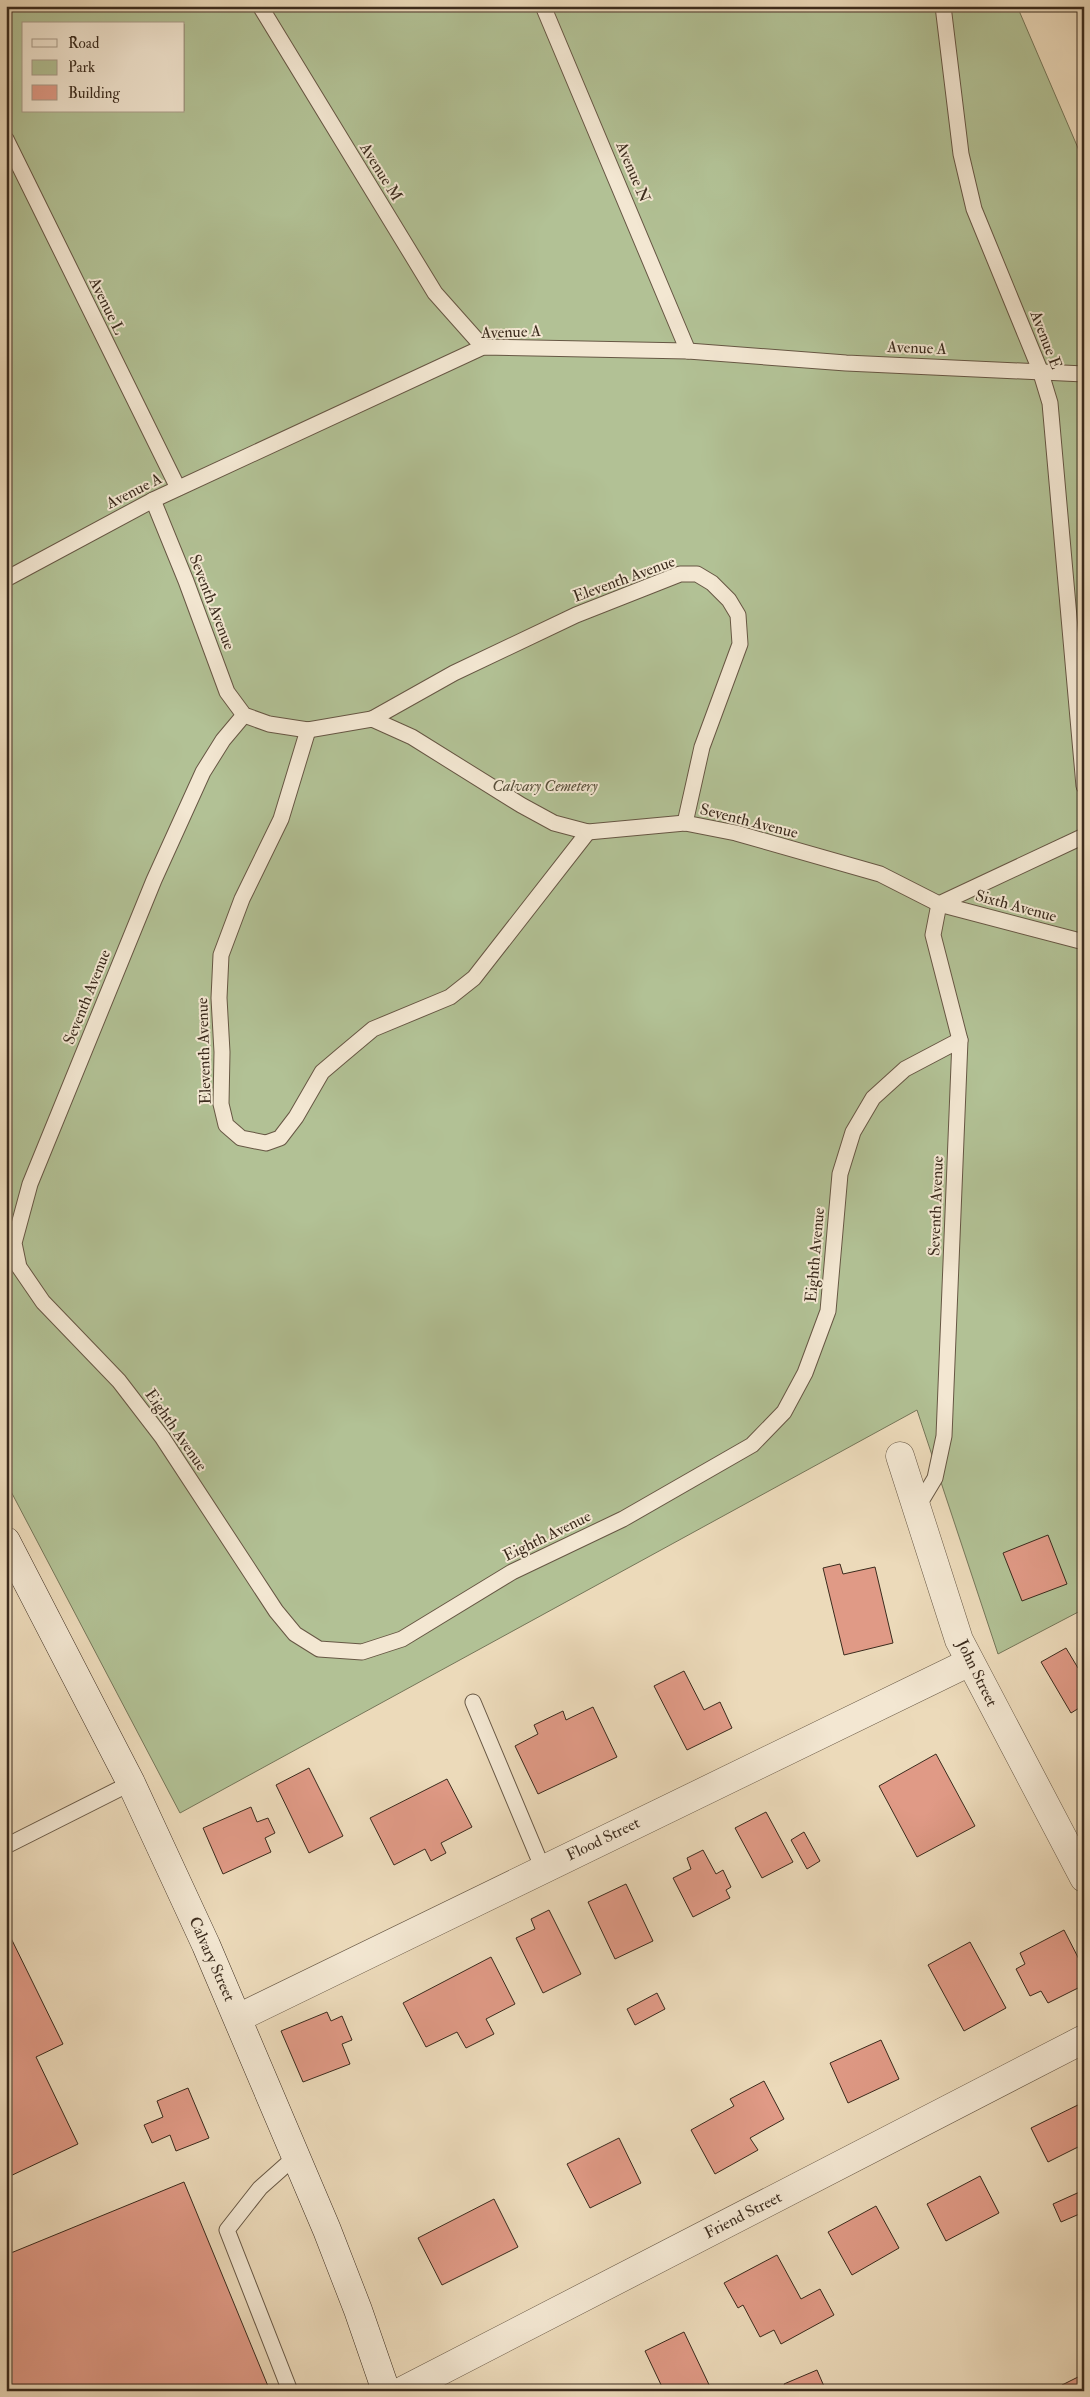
<svg xmlns="http://www.w3.org/2000/svg" width="1090" height="2397" font-family="'IM FELL Double Pica',serif">
  <rect width="100%" height="100%" fill="#ecdaba"/>
  <filter id="stains"><feTurbulence type="fractalNoise" baseFrequency=".004" numOctaves="4"/><feColorMatrix values="0 0 0 0 .2 0 0 0 0 .09 0 0 0 0 .02 0 0 0 .5 -.17"/></filter>
  <radialGradient id="worn" r=".72"><stop offset=".6" stop-color="#630" stop-opacity="0"/><stop offset="1" stop-color="#630" stop-opacity=".3"/></radialGradient>
  <path fill="#b2c195" stroke="#767659" fill-rule="evenodd" d="M 6,6 L 1017,6 L 1084,162 L 1084,1609 L 998,1654 L 917,1410 L 180,1813 L 6,1482 ZM 24,24 L 184,24 L 184,111 L 24,111 Z"/>
  <g fill="#e09a86" stroke="#3b2b1d">
    <polygon points="1048,1535 1067,1584 1022,1601 1003,1553"/>
    <polygon points="840,1564 843,1574 875,1567 893,1643 844,1655 823,1568"/>
    <polygon points="1066,1648 1078,1668 1084,1665 1084,1705 1071,1713 1041,1662"/>
    <polygon points="684,1671 704,1710 720,1702 732,1728 687,1750 654,1686"/>
    <polygon points="593,1707 617,1757 538,1794 515,1746 538,1734 534,1725 563,1711 566,1720"/>
    <polygon points="936,1754 975,1826 917,1857 879,1786"/>
    <polygon points="309,1768 343,1836 309,1853 276,1785"/>
    <polygon points="447,1779 472,1827 441,1843 446,1853 431,1861 425,1849 394,1865 370,1818"/>
    <polygon points="251,1807 257,1822 268,1818 275,1833 265,1838 271,1852 223,1874 203,1828"/>
    <polygon points="766,1812 793,1862 762,1878 735,1828"/>
    <polygon points="804,1832 820,1861 807,1869 791,1840"/>
    <polygon points="703,1850 716,1874 723,1870 731,1887 726,1890 730,1898 693,1917 673,1878 691,1869 687,1858"/>
    <polygon points="626,1884 653,1941 615,1959 588,1902"/>
    <polygon points="549,1910 581,1974 543,1993 516,1938 535,1929 531,1919"/>
    <polygon points="6,1928 63,2044 36,2057 78,2144 6,2178"/>
    <polygon points="1064,1930 1084,1969 1084,1985 1048,2003 1041,1991 1030,1996 1016,1969 1025,1964 1020,1953"/>
    <polygon points="970,1942 1006,2008 964,2031 928,1965"/>
    <polygon points="491,1957 515,2004 486,2019 494,2034 466,2048 457,2032 426,2047 403,2003"/>
    <polygon points="657,1993 665,2009 635,2025 627,2009"/>
    <polygon points="327,2012 331,2021 342,2016 352,2040 342,2044 350,2064 303,2082 281,2031"/>
    <polygon points="881,2040 899,2079 848,2103 830,2063"/>
    <polygon points="764,2081 784,2119 750,2138 758,2150 715,2174 691,2130 734,2106 730,2099"/>
    <polygon points="188,2088 209,2138 176,2151 170,2135 152,2143 144,2125 163,2117 157,2101"/>
    <polygon points="1084,2102 1084,2144 1048,2162 1031,2128"/>
    <polygon points="619,2138 641,2183 590,2208 567,2164"/>
    <polygon points="980,2176 999,2213 946,2241 927,2204"/>
    <polygon points="184,2182 270,2391 6,2391 6,2255"/>
    <polygon points="1084,2190 1084,2212 1061,2222 1053,2204"/>
    <polygon points="494,2199 518,2247 442,2285 418,2238"/>
    <polygon points="876,2206 899,2248 852,2275 828,2232"/>
    <polygon points="777,2255 801,2299 820,2289 834,2315 781,2344 774,2330 760,2337 743,2305 738,2308 724,2283"/>
    <polygon points="684,2332 712,2391 664,2391 645,2351"/>
    <polygon points="817,2370 826,2391 787,2391 784,2384"/>
    <polygon points="1084,2374 1084,2391 1065,2391 1062,2385"/>
  </g>
  <g fill="none" stroke-linecap="round" stroke-linejoin="round">
    <defs>
      <g id="lane">
        <polyline points="260,6 435,293 483,347"/>
        <polyline points="543,6 688,351"/>
        <polyline points="943,6 961,154 974,209 1040,370 1050,403 1084,786"/>
        <polyline points="6,139 178,488"/>
        <polyline points="153,500 186,581 227,692 244,715 269,724 308,730 372,719 412,737 521,805 554,823 588,832 685,823 736,833 880,874 939,904 1084,942"/>
        <polyline points="6,579 153,500 483,347 688,351 846,363 1084,374"/>
        <polyline points="244,715 223,740 203,772 154,880 30,1184 14,1243 19,1267 43,1302 119,1381 162,1437 276,1611 295,1634 319,1649 362,1652 402,1639 512,1572 623,1519 752,1445 784,1412 805,1373 828,1311 840,1174 853,1132 873,1098 905,1069 960,1040"/>
        <polyline points="372,719 454,673 576,615 680,574 697,574 712,583 729,600 738,615 740,644 702,747 685,823"/>
        <polyline points="308,730 281,819 242,899 221,955 219,998 222,1052 221,1104 226,1125 241,1138 266,1143 280,1138 296,1117 322,1072 342,1055 373,1029 450,997 474,978 588,832"/>
        <polyline points="939,904 1084,836"/>
        <polyline points="917,1508 935,1478 944,1436 960,1040 933,935 939,904"/>
        <polyline points="473,1702 543,1869"/>
        <polyline points="6,1846 131,1783"/>
        <polyline points="290,2391 227,2230 260,2188 296,2156"/>
      </g>
      <g id="street">
        <polyline points="900,1456 959,1640 1084,1878"/>
        <polyline points="238,2018 970,1662"/>
        <polyline points="402,2391 1084,2039"/>
      </g>
      <polyline id="secondary" points="6,1541 131,1783 206,1945 327,2230 358,2310 386,2391"/>
    </defs>
    <use href="#lane" stroke="#675744" stroke-width="17"/>
    <use href="#street" stroke="#675744" stroke-width="29"/>
    <use href="#secondary" stroke="#3b2b1d" stroke-width="29"/>
    <use href="#lane" stroke="#f3e7d2" stroke-width="15"/>
    <use href="#street" stroke="#f3e7d2" stroke-width="28"/>
    <use href="#secondary" stroke="#f3e7d2" stroke-width="28"/>
  </g>
  <g text-anchor="middle" dominant-baseline="central" stroke-width="4" stroke-linejoin="round" paint-order="stroke">
    <g font-size="16" fill="#3b2b1d" stroke="#f3e7d2">
      <text transform="translate(381 172) rotate(58)">Avenue M</text>
      <text transform="translate(633 172) rotate(67)">Avenue N</text>
      <text transform="translate(107 306) rotate(64)">Avenue L</text>
      <text transform="translate(511 332) rotate(-2)">Avenue A</text>
      <text transform="translate(1046 340) rotate(69)">Avenue E</text>
      <text transform="translate(917 348) rotate(2)">Avenue A</text>
      <text transform="translate(134 491) rotate(-27)">Avenue A</text>
      <text transform="translate(624 579) rotate(-20)">Eleventh Avenue</text>
      <text transform="translate(212 602) rotate(69)">Seventh Avenue</text>
      <text transform="translate(749 821) rotate(14)">Seventh Avenue</text>
      <text transform="translate(1016 906) rotate(15)">Sixth Avenue</text>
      <text transform="translate(87 997) rotate(-68)">Seventh Avenue</text>
      <text transform="translate(204 1051) rotate(-92)">Eleventh Avenue</text>
      <text transform="translate(936 1206) rotate(-88)">Seventh Avenue</text>
      <text transform="translate(815 1255) rotate(-85)">Eighth Avenue</text>
      <text transform="translate(176 1430) rotate(55)">Eighth Avenue</text>
      <text transform="translate(547 1536) rotate(-26)">Eighth Avenue</text>
      <text transform="translate(977 1673) rotate(64)">John Street</text>
      <text transform="translate(603 1839) rotate(-26)">Flood Street</text>
      <text transform="translate(212 1959) rotate(66)">Calvary Street</text>
      <text transform="translate(743 2215) rotate(-27)">Friend Street</text>
    </g>
    <g font-size="16" font-style="italic" fill="#59503b" stroke="#f3e7d2">
      <text x="545" y="786">Calvary Cemetery</text>
    </g>
  </g>
  <rect width="1090" height="2397" fill="none" stroke="#ecdaba" stroke-width="25"/>
  <rect x="8" y="8" width="1075" height="2382" fill="none" stroke="#3b2b1d" stroke-width="2.5"/>
  <rect x="12" y="12" width="1065" height="2372" fill="none" stroke="#3b2b1d"/>
  <rect x="22" y="22" width="162" height="90" fill="#f3e7d2" stroke="#a99c8a"/>
  <rect x="32" y="39" width="25" height="8" fill="#f3e7d2" stroke="#a99c8a"/>
  <text x="68" y="48" font-size="15" fill="#3b2b1d">Road</text>
  <rect x="32" y="60" width="25" height="15" fill="#b2c195" stroke="#a99c8a"/>
  <text x="68" y="72" font-size="15" fill="#3b2b1d">Park</text>
  <rect x="32" y="85" width="25" height="15" fill="#e09a86" stroke="#a99c8a"/>
  <text x="68" y="98" font-size="15" fill="#3b2b1d">Building</text>
  <rect width="100%" height="100%" filter="url(#stains)"/>
  <rect width="100%" height="100%" fill="url(#worn)"/>
</svg>
